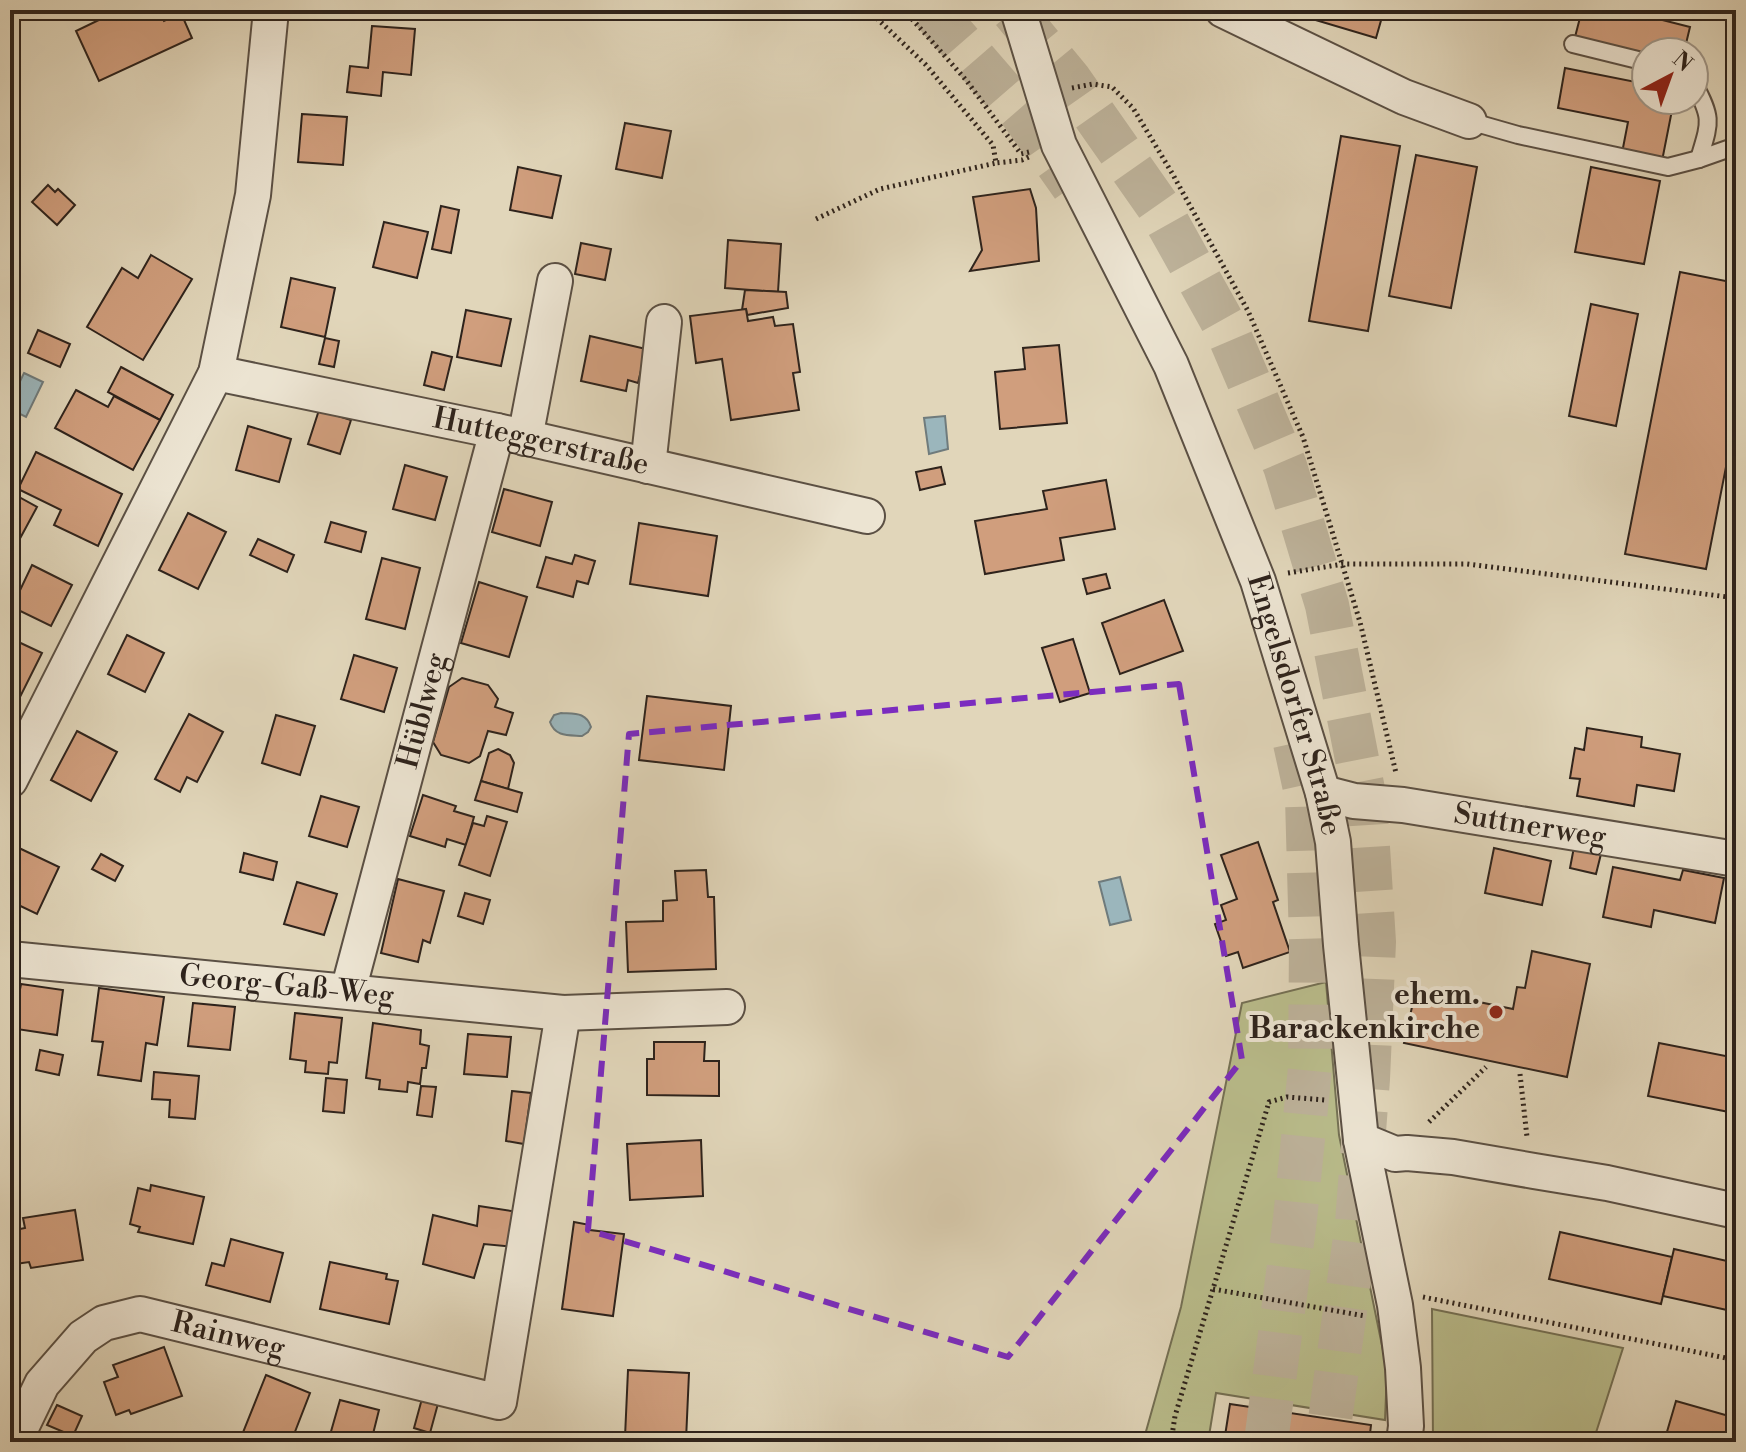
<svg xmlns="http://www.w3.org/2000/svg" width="1746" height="1452" font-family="'Libre Bodoni',serif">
  <rect width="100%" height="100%" fill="#e1d6ba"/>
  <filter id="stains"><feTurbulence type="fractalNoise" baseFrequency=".0025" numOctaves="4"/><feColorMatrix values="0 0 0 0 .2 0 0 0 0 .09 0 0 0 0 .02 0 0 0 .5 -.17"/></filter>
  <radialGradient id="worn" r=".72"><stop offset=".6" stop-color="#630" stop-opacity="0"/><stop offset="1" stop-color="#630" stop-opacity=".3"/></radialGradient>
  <g fill="#b9bc8b" stroke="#747054" stroke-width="2">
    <polygon points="1326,982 1339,1135 1387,1370 1385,1420 1216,1393 1208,1442 1143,1442 1181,1307 1242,1003"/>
    <polygon points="1432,1309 1623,1348 1593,1442 1433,1442"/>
  </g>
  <g fill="#9bb6bc" stroke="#6f7b7c" stroke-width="2">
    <polygon points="24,373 43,382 26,417 10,409 10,402"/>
    <polygon points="945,416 948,449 929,454 924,418"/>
    <path d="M 561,713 C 575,714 586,712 591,727 L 588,732 L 582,736 C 569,735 555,737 550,722 L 554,715 Z"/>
    <polygon points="1120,877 1131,920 1110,925 1099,882"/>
  </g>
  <g fill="#d09e7d" stroke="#2e231c" stroke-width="2">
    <polygon points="97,10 159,10 164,21 181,13 192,38 99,81 76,31 101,19"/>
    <polygon points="1282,10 1384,10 1376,38"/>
    <polygon points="1582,10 1623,10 1690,27 1684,52 1646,52 1646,55 1575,37"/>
    <polygon points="372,26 415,29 411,75 383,72 381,96 347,92 350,66 368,68"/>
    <polygon points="1565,68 1646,84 1646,100 1674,100 1662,161 1622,153 1628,122 1558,108"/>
    <polygon points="302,114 347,117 343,165 298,162"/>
    <polygon points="625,123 671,131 662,178 616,169"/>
    <polygon points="1341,136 1400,146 1368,331 1309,321"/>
    <polygon points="1416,155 1477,167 1451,308 1389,296"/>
    <polygon points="518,167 561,176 552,218 510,210"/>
    <polygon points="1591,167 1660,181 1644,264 1575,252"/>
    <polygon points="48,185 55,192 58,189 75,205 57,225 32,202"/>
    <polygon points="1030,189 1036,208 1039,261 970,271 982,250 973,197"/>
    <polygon points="441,206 459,210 451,253 432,249"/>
    <polygon points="384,222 428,232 417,278 373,267"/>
    <polygon points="728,240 781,244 778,292 725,288"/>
    <polygon points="581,243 611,249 605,280 575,274"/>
    <polygon points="151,255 192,279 143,360 87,327 122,268 138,278"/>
    <polygon points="1680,272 1736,283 1736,416 1706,569 1625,554"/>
    <polygon points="291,278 335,288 325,337 281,327"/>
    <polygon points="745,290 786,292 788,308 747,315 746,309 742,310"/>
    <polygon points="1591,304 1638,314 1616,426 1569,416"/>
    <polygon points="746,309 748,321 773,317 775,326 793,324 800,372 793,373 799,410 731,420 722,359 696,363 690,316"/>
    <polygon points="466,310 511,319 501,366 457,357"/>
    <polygon points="38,330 70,344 60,367 28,353"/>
    <polygon points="590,336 646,349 638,383 628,380 626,391 581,381"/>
    <polygon points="325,338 339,341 334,367 319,364"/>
    <polygon points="1059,345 1067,423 1000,429 995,372 1025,369 1023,348"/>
    <polygon points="432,352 452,357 444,390 424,385"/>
    <polygon points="121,367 173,395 160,420 108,392"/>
    <polygon points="76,390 108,407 114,396 160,420 133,470 55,428"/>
    <polygon points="319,410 351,420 340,454 308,444"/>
    <polygon points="248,426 291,439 279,482 236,470"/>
    <polygon points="36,452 122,494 98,546 54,525 61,510 18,489"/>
    <polygon points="405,465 447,477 435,520 393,509"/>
    <polygon points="941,467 945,484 920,490 916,472"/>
    <polygon points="1106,480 1115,529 1060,538 1064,560 985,574 975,521 1047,509 1043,491"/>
    <polygon points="504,489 552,502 540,546 492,532"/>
    <polygon points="10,492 37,507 10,557"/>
    <polygon points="188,513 226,532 198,589 159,570"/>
    <polygon points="331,522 366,532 361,552 325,542"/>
    <polygon points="639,523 717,536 708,596 630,584"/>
    <polygon points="258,539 294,555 287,572 250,555"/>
    <polygon points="575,555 595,561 588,584 577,581 573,597 537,587 546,557 572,564"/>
    <polygon points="382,558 420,568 405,629 366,619"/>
    <polygon points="32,565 72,585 51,626 12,607"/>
    <polygon points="1106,574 1110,588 1087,594 1083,579"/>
    <polygon points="479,582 527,597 509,657 461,643"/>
    <polygon points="1164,600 1183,651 1120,674 1102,623"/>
    <polygon points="127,635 164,653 145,692 108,674"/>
    <polygon points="10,638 42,653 12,713 10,712"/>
    <polygon points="1073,639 1090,693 1060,702 1042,648"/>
    <polygon points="354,655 397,668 384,712 341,699"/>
    <polygon points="462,678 488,685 498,699 495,707 513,713 506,735 488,731 480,756 469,763 441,755 433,742 449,687"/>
    <polygon points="647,696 731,706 724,770 639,760"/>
    <polygon points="189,714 223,732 197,782 187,777 180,792 155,779"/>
    <polygon points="276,715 315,726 300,775 262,763"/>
    <polygon points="1587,728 1642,737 1641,747 1680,754 1674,791 1637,785 1634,806 1577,796 1580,779 1570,778 1575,748 1584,750"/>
    <polygon points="77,731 117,752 91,801 51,780"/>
    <polygon points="498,749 510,755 514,763 508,789 481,781 489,753"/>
    <polygon points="481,781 522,793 517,812 475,800"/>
    <polygon points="423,795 456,806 454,811 474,817 466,845 447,839 445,847 410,836"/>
    <polygon points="321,796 359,807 347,847 309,836"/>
    <polygon points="487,816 507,822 490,876 459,865 473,823 484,826"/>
    <polygon points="1258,842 1278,900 1273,902 1290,952 1243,968 1238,952 1226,956 1215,924 1226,920 1221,905 1237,899 1221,855"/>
    <polygon points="1574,847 1601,854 1596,874 1570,868"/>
    <polygon points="19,848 59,867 37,914 10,901 10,868"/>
    <polygon points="1494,848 1551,861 1542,905 1485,893"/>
    <polygon points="244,853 277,862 273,880 240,872"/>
    <polygon points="101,854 123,866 115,881 92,869"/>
    <polygon points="1613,867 1680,880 1683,870 1724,878 1715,923 1654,910 1651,927 1603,917"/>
    <polygon points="706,870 708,897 714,897 716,969 628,972 626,922 663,921 663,901 677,900 675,871"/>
    <polygon points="398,879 444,891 430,943 423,940 418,962 381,953"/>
    <polygon points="297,882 337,894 324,935 284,924"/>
    <polygon points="465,893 490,900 483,924 458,916"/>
    <polygon points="1532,951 1590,964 1567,1077 1404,1043 1416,989 1513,1009 1517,987 1525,988"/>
    <polygon points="21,984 63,990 57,1035 10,1028 10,999 18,1000"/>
    <polygon points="99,988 164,997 157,1045 146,1043 141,1081 98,1075 103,1042 92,1041"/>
    <polygon points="193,1003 235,1007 230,1050 188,1046"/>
    <polygon points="295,1013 342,1018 337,1063 329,1062 328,1074 305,1072 306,1061 290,1059"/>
    <polygon points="373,1023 421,1030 420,1044 429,1046 426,1068 422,1068 420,1084 408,1082 407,1092 379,1089 380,1080 366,1078"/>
    <polygon points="468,1034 511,1037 507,1077 464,1074"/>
    <polygon points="654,1042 705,1042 704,1061 719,1061 719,1096 647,1095 647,1059 654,1059"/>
    <polygon points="1659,1043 1736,1058 1736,1100 1734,1113 1648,1096"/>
    <polygon points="40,1050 63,1055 59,1075 36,1070"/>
    <polygon points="154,1072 199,1076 195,1119 169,1117 170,1100 152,1099"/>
    <polygon points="326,1078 347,1080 344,1113 323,1111"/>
    <polygon points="421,1086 436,1087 432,1117 417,1115"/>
    <polygon points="512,1091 531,1093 524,1144 506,1141"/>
    <polygon points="701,1140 703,1196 630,1200 627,1144"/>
    <polygon points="151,1185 204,1197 193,1244 138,1232 140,1227 130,1224 138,1188 150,1191"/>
    <polygon points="479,1206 518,1212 514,1247 484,1244 474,1278 423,1264 433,1215 477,1226"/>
    <polygon points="75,1210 83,1260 31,1268 29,1262 15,1264 10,1231 25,1228 23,1218"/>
    <polygon points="574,1222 590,1225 590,1230 624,1234 613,1316 562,1309"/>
    <polygon points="1560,1232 1672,1257 1661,1304 1549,1279"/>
    <polygon points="231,1239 283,1253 270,1302 206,1285 212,1263 224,1266"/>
    <polygon points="1674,1249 1736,1263 1736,1312 1663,1296"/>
    <polygon points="330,1262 387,1274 386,1279 398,1281 389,1324 320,1309"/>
    <polygon points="164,1347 182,1396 131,1414 129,1410 116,1415 104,1382 118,1377 113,1365"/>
    <polygon points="628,1370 689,1373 686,1440 625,1437"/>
    <polygon points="266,1375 310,1393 291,1442 261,1442 242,1435"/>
    <polygon points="423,1395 439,1400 430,1433 414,1428"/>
    <polygon points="340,1400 379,1410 372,1438 387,1442 346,1442 346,1439 330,1435"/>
    <polygon points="1676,1401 1736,1418 1736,1442 1664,1442"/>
    <polygon points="1230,1404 1371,1425 1369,1442 1224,1442"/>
    <polygon points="57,1405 82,1416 73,1436 47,1425"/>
  </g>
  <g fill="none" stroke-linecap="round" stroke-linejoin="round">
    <g stroke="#bdb29a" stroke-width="44" stroke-dasharray="44 22" stroke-linecap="butt">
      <polyline points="932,10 1023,115 1073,186"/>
      <polyline points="1013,11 1069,79 1158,206 1227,330 1285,466 1327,605 1365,800 1374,942 1368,1079 1357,1223 1327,1442"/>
      <polyline points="1266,1442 1295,1219 1310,1068 1311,942 1307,798 1295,743"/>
    </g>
    <defs>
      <g id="service">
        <polyline points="1573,44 1646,62"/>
        <path d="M 1694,84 C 1713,119 1710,122 1699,159"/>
        <polyline points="1469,121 1518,135 1668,167 1699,159 1736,146"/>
      </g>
      <g id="minor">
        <path id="s1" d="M 1018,10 L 1059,145 L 1171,365 L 1258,581 L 1323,793 L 1333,842 L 1341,945 L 1361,1140 L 1395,1305 L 1403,1368 L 1406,1426 L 1404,1442"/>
        <polyline points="1223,10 1404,97 1469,121"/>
        <path id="s2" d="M 216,373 L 497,431 L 867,516"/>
        <polyline points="525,438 555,281"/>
        <polyline points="648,466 664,322"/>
        <polyline points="10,780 216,373 253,195 271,10"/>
        <path id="s3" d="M 1323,793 L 1354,801 L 1403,805 L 1736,859"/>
        <path id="s4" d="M 10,959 L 563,1013 L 727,1007"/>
        <path id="s5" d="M 348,991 L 497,431"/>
        <polyline points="1361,1140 1395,1154 1407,1153 1453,1157 1534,1171 1607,1183 1736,1211"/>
        <path id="s6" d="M 14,1442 L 42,1384 L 83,1337 L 104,1323 L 140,1314 L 499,1402 L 563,1013"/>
      </g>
    </defs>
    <use href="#service" stroke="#5b5044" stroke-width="20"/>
    <use href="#minor" stroke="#5b5044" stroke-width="38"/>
    <g stroke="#2e231c" stroke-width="5" stroke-dasharray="2 4" stroke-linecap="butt">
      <polyline points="868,10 926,65 993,145 996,163 1022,160 1031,156"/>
      <polyline points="904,10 966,80 1021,154 1029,152"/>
      <polyline points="1072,88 1093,84 1112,87 1133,108 1172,173 1248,311 1303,437 1360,622 1396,773"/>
      <polyline points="816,219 880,189 996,163"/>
      <polyline points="1288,573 1343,564 1467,564 1736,598"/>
      <polyline points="1520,1074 1527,1137"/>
      <polyline points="1429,1122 1486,1067"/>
      <polyline points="1213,1289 1365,1316"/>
      <polyline points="1423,1297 1736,1360"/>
      <polyline points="1171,1442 1175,1416 1269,1102 1287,1097 1325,1100"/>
    </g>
    <use href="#service" stroke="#ece4d2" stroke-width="16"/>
    <use href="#minor" stroke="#ece4d2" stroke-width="34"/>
  </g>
  <path fill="none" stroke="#7b2cbf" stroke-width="6" stroke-dasharray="16 10" stroke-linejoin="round" d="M 1179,684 L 1242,1060 L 1008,1357 L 588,1230 L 629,734 Z"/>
  <circle fill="#8f2418" stroke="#ece4d2" stroke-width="3" cx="1496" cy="1012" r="8"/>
  <g text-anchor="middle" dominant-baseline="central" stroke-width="8" stroke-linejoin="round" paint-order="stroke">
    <g font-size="30" fill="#2e231c" stroke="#ece4d2">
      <text stroke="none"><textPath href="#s2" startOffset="332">Hutteggerstraße</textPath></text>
      <text stroke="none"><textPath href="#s1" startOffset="750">Engelsdorfer Straße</textPath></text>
      <text stroke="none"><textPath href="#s5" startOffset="290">Hüblweg</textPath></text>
      <text stroke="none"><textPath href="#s3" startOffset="210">Suttnerweg</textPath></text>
      <text stroke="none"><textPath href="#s4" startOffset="278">Georg-Gaß-Weg</textPath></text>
      <text stroke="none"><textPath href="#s6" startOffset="280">Rainweg</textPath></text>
    </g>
    <g font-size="30" font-weight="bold" fill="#2e231c" stroke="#ece4d2" text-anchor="end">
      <text x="1480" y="995">ehem.<tspan x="1480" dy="34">Barackenkirche</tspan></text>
    </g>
  </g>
  <rect width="1746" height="1452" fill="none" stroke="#e1d6ba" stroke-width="40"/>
  <rect x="12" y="12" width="1722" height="1428" fill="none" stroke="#2e231c" stroke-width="4"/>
  <rect x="20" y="20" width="1706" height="1412" fill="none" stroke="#2e231c" stroke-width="2"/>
  <g transform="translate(1670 76) rotate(41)"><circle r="38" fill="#ece4d2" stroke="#a09789" stroke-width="2"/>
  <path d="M0-6L14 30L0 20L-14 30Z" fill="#8f2418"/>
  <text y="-12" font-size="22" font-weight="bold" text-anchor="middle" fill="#2e231c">N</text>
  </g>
  <rect width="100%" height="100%" filter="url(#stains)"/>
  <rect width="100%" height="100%" fill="url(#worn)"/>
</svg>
